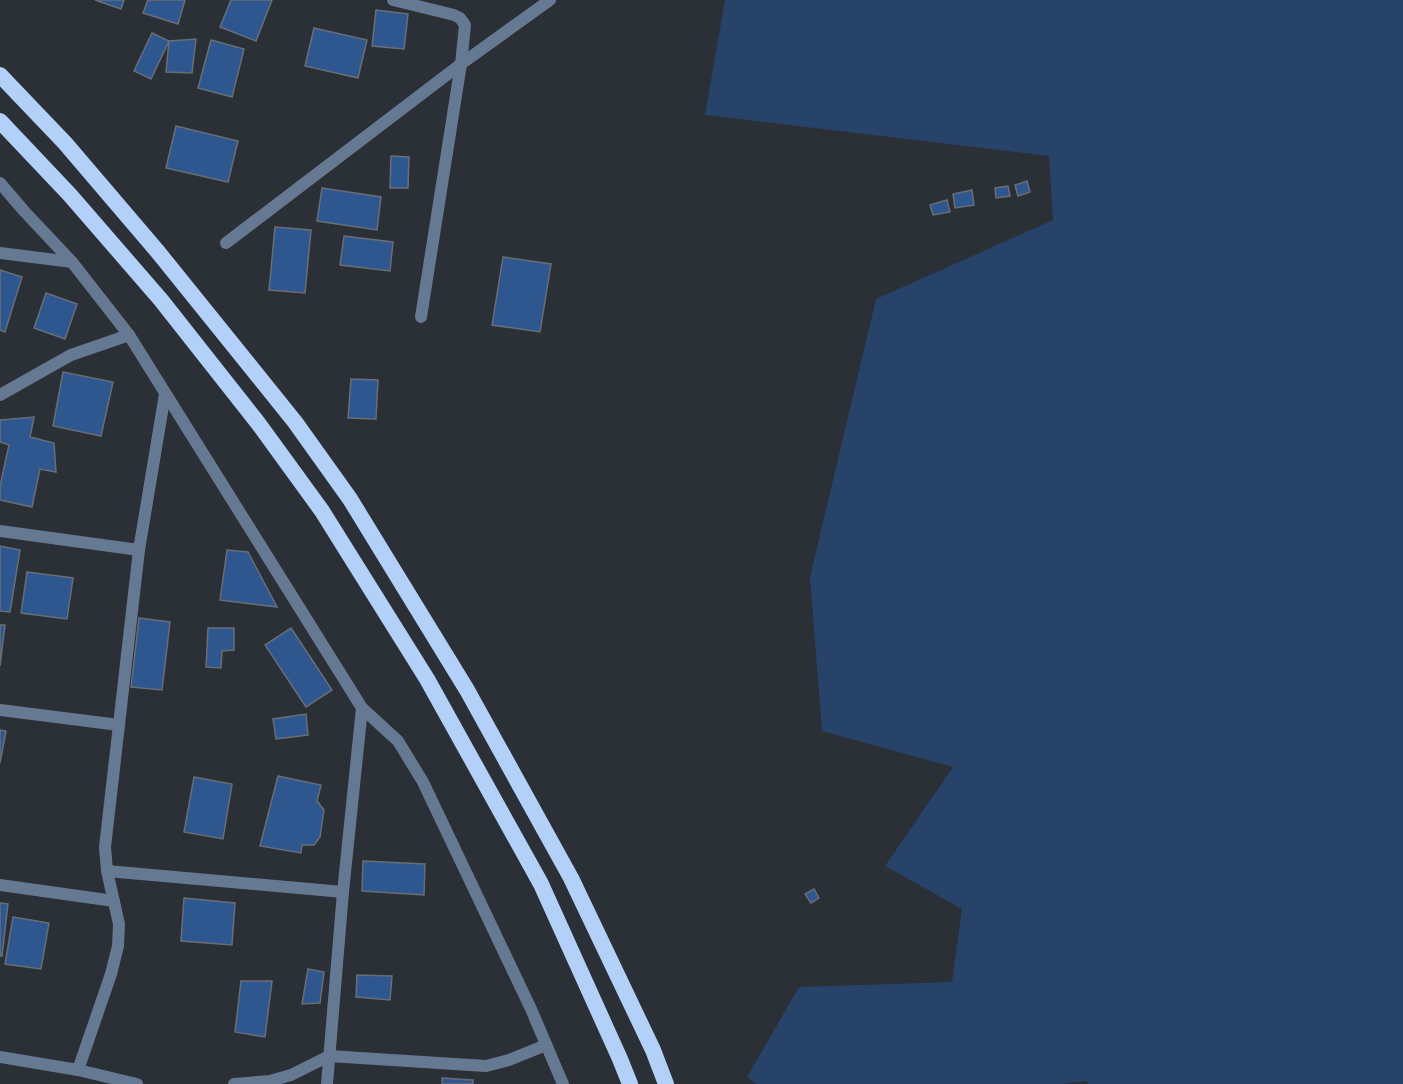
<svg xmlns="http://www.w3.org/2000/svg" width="1403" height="1084" font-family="'Varela Round',sans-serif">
  <rect width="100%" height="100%" fill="#2b2f36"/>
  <polygon fill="#284369" points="725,0 1403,0 1403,1084 1088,1084 1087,1081 1062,1084 757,1084 747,1077 799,987 952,982 962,909 885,866 953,767 822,731 810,577 876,299 1053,220 1049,156 705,115"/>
  <g fill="#2e5790" stroke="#696e76" stroke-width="1.5">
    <polygon points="95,0 124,0 121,9"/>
    <polygon points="148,0 185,0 178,24 143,13"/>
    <polygon points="231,0 272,0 256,41 220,27"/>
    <polygon points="376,10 408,14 404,49 372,46"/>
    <polygon points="314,28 367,40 358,78 305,66"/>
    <polygon points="152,33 169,41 151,79 134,71"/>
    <polygon points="196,39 192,73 166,72 169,41"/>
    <polygon points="211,40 244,49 232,97 198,88"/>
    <polygon points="176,126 238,141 228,182 166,168"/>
    <polygon points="391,156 409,157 408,188 390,188"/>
    <polygon points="1027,181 1030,192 1018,196 1015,185"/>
    <polygon points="1008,186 1010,196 996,198 995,188"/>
    <polygon points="322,188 381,197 377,230 317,221"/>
    <polygon points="972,190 974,205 955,208 953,194"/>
    <polygon points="947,200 950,212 933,215 930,205"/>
    <polygon points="275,227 311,230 305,293 269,290"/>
    <polygon points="344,236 393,242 390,271 340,265"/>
    <polygon points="503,257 551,264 540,332 492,325"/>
    <polygon points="0,270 22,277 5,332 0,330"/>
    <polygon points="46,293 77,304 65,339 34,328"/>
    <polygon points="63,372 113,382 101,436 53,426"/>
    <polygon points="351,379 378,380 376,419 348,418"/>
    <polygon points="34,417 30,437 54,443 56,472 40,469 32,507 0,500 0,486 9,445 0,442 0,420"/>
    <polygon points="0,546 20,550 10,612 0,611"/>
    <polygon points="227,550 248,552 277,607 220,600"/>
    <polygon points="27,572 73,578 67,619 21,613"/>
    <polygon points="139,618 170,622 162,690 131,687"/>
    <polygon points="0,625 5,625 0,666"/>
    <polygon points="208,628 234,628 234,650 222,651 221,668 206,667"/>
    <polygon points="291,628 332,690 306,707 265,645"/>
    <polygon points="306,714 308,735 276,739 273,719"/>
    <polygon points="0,730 6,731 0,763"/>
    <polygon points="278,776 321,785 317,801 324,810 320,837 314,845 302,845 301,853 260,846"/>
    <polygon points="194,777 232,784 223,839 184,832"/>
    <polygon points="363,861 425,864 424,895 362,891"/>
    <polygon points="814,889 819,898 811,903 805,894"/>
    <polygon points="184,898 235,903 232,945 181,941"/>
    <polygon points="0,903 8,904 2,956 0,956"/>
    <polygon points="13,917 49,923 41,969 5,964"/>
    <polygon points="308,969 324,972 320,1003 302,1004"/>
    <polygon points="357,975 392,976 390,1000 356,997"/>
    <polygon points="241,981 272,981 265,1037 235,1032"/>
    <polygon points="442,1078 473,1080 473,1084 442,1084"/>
  </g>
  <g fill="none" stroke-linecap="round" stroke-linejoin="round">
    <g stroke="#667993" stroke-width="12">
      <polyline points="393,0 454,15 460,18 465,25 461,64 421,317"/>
      <polyline points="0,183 24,211 72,262 129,335 362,708 398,741 423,782 531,1009 563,1084"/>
      <polyline points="226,243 461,64 550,0"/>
      <polyline points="0,253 72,262"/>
      <polyline points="0,395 71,355 129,335"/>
      <polyline points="0,531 139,550"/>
      <polyline points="0,710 119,725"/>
      <polyline points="107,871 343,892"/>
      <polyline points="0,885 114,901"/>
      <polyline points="0,1057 78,1070 137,1084"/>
      <polyline points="78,1070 111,974 118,946 119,924 107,871 105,847 139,550 165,394"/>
      <polyline points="234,1084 270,1081 291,1075 329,1056 486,1066 509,1060 546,1045"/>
      <polyline points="327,1084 343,892 362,708"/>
    </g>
    <g stroke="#b3d0f8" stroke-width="16">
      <polyline points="0,75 65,143 158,252 295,422 350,499 467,690 571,878 653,1050 666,1084"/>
      <polyline points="0,121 70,195 161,300 258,423 322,511 427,679 541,884 620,1059 630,1084"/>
    </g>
  </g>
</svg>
